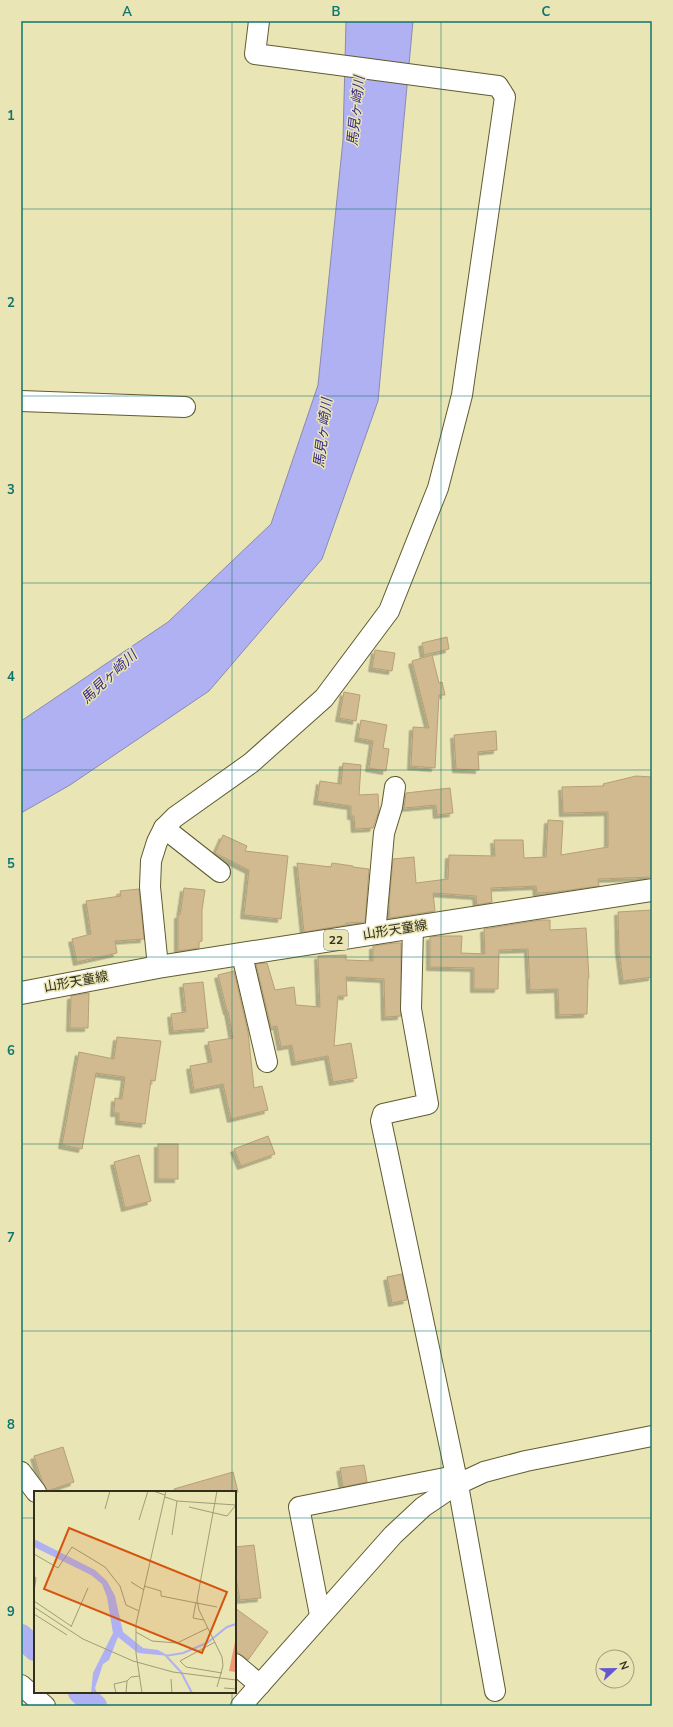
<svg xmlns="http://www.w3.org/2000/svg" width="673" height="1727" font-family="'Nunito Sans','Noto Sans JP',sans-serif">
  <defs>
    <filter id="shadow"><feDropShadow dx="-3.5" dy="3.5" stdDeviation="0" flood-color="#0004"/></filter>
  </defs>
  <rect width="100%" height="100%" fill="#e9e5b5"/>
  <polygon fill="#afb1f2" stroke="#8a8ab2" points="346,21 413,21 378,401 322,559 209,691 70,785 21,813 21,721 168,622 271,524 318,385 343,140"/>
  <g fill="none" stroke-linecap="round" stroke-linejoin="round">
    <g stroke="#afb1f2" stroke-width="24">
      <polyline points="21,1636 35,1649"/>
      <polyline points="80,1692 95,1706"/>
    </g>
  </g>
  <g fill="#d1ba90" stroke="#b69f76" filter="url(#shadow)">
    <polygon points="447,637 449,649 424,655 422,643"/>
    <polygon points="375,650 395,653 392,671 372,668"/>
    <polygon points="432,655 439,683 442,682 445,695 439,695 435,768 411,766 413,727 429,728 412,661"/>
    <polygon points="344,692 360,695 356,721 339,718"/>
    <polygon points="361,720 387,725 383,748 389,749 386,771 369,768 373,741 358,738"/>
    <polygon points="496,731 497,750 478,752 479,770 456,769 454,735"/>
    <polygon points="343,763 361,765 359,795 378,794 379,811 373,828 355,829 354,816 351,816 351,806 317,801 320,781 341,784"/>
    <polygon points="636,776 652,777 652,877 598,879 599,886 555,892 537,893 536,886 491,888 492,902 477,905 476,896 433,893 435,911 390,918 389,905 393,859 414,857 416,883 448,879 449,855 495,856 494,840 523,840 524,858 546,857 548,820 563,821 561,855 608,847 608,812 563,813 562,787 604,786 603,784"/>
    <polygon points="450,788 453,813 437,815 436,805 404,808 406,793"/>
    <polygon points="223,835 247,846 245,851 288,856 281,919 244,915 249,870 215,853"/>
    <polygon points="297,863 331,867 332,863 353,866 353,867 369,869 365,922 346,923 346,925 304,932"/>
    <polygon points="184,888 205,890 202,910 202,941 199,942 199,948 178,951 178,915 180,915"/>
    <polygon points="139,889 144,939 115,941 117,953 77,962 72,939 91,934 86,901 121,896 120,891"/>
    <polygon points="652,910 652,977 623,981 619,950 618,912"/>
    <polygon points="541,920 550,920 550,930 586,928 589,978 588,978 587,1014 559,1015 558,989 530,990 528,949 499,950 498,989 474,989 474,968 430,967 430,937 440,936 462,936 461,953 485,954 484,929"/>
    <polygon points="395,943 401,943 401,1016 385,1017 384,979 346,977 347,996 338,996 334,1046 351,1043 357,1078 333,1082 328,1056 295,1062 292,1045 281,1047 277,1026 271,1027 256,964 267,963 275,990 294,987 296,1005 320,1007 318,956 346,955 346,960 373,961 373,946"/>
    <polygon points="234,971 248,1032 254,1088 262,1086 268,1110 231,1119 223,1084 194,1090 190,1066 212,1062 208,1042 233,1038 228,1011 227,1011 218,975"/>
    <polygon points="203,982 208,1028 173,1031 171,1014 186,1012 183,984"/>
    <polygon points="89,993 88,1028 70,1028 71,996"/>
    <polygon points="117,1037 161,1041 155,1081 151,1080 145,1124 119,1121 119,1113 114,1113 115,1098 122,1099 125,1077 96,1073 82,1149 62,1145 79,1052 114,1059"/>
    <polygon points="268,1136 275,1154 241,1166 234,1149"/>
    <rect x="158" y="1144" width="20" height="35"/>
    <polygon points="139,1155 151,1201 125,1208 114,1162"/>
    <polygon points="402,1274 407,1300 392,1303 387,1277"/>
    <polygon points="63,1447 74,1482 47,1491 42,1481 34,1456"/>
    <polygon points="364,1465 367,1482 343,1487 340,1468"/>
    <polygon points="233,1472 238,1492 174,1492 174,1489"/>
    <polygon points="254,1545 261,1598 240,1600 235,1573 235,1547"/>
    <polygon points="235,1608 268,1632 248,1660 235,1650"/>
  </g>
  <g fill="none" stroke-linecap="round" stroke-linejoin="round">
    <defs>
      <g id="minor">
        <polyline points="21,401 185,407"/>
        <polyline points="164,828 220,872"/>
        <polyline points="413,927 411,1009 428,1104 383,1114 381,1121 458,1485 495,1691"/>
        <polyline points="375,934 384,833 392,807 395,787"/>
        <polyline points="242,955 267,1062"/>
        <polyline points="158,967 150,887 151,861 157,842 164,828 175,817 251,763 324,698 389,611 438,488 462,395 505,97 498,86 255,54 259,21"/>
        <polyline points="21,1472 36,1492"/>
        <polyline points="320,1615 299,1507 455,1476"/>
        <polyline points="235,1664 260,1685"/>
        <polyline points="21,1685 45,1706"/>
        <polyline points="241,1706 393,1535 423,1507 454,1486 484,1472 526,1461 652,1436"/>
      </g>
      <polyline id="major" points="21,993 158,967 652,890"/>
    </defs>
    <use href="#minor" stroke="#5f5b30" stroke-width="22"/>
    <use href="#major" stroke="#5f5b30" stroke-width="24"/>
    <use href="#minor" stroke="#fff" stroke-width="20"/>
    <use href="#major" stroke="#fff" stroke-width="22"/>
  </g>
  <path fill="none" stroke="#0f766e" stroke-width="1" stroke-opacity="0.55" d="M 232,21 L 232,1492M 441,21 L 441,1706M 21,209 L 652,209M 21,396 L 652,396M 21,583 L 652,583M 21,770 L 652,770M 21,957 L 652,957M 21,1144 L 652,1144M 21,1331 L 652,1331M 21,1518 L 35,1518M 235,1518 L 652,1518M 232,1692 L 232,1706"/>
  <g text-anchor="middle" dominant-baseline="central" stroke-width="3" stroke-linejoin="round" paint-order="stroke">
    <rect fill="#e9e5b5" stroke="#69664b" stroke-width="1" x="324" y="930" width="24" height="20" rx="3"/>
    <g font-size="12" font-weight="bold" fill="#32301d">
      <text x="336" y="940">22</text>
    </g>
    <g font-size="13" fill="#32301d" stroke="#e9e5b5">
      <text transform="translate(395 930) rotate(-9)">山形天童線</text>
      <text transform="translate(76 982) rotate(-10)">山形天童線</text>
    </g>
    <g font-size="14" font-style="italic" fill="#392b86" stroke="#e9e5b5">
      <text transform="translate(356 111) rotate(-84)">馬見ヶ崎川</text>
      <text transform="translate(323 433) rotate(-83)">馬見ヶ崎川</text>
      <text transform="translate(109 677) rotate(-43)">馬見ヶ崎川</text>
    </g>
  </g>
  <g transform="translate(34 1491)">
    <rect width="202" height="202" fill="#e9e5b5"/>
    <path d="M 202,146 L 202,181 L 195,180 Z" fill="#ed9977"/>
    <path d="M 0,48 L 61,79 L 73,90 L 81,105 L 89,141 L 109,157 L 124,159 L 135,165 L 104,162 L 84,146 L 75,169 L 69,173 L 61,197 L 63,202 L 57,202 L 59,182 L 79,142 L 73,106 L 68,93 L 57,84 L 0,56 Z" fill="#afb1f2"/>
    <path fill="none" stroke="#afb1f2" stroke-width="2" d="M 131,165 L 149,162 L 173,152 L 193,136 L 202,133M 133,166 L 147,181 L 158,202"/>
    <path fill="none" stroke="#a09d78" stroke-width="1" d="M 119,0 L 131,4M 131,6 L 143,10 L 202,14M 155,16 L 193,25 L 202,14M 71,18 L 76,0M 105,29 L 114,0M 138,44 L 143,10M 0,63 L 24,77 L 38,56 L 71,76 L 86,95 L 92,114 L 105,120M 0,85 L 2,87 L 0,100M 97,91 L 110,99M 110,95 L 127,100 L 127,105 L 183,116M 0,110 L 37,135M 162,111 L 159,127 L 170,129M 0,116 L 49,148 L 99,170 L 139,181 L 202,189M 0,123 L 33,144M 37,136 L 54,97M 102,141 L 118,150 L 143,152 L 174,137M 181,151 L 146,170 L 152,176 L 188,182M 137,188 L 138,202M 183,196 L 189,175 L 188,166 L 165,119 L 163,109 L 183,0M 190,197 L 202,198M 82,202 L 80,193 L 93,190 L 97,186 L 106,185M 92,202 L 93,190M 108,202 L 102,162 L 102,133 L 132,0"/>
    <path fill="#d6550e" fill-opacity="0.15" stroke="#d6550e" stroke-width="2" d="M 35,37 L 193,101 L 168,162 L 10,98 Z"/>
    <rect width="202" height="202" fill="none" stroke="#32301d" stroke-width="2"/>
  </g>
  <rect width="673" height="1727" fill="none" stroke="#e9e5b5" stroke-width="44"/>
  <g transform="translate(615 1669) rotate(68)"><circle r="19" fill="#e9e5b5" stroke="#a09d78"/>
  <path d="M0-3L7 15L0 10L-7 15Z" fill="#6457d0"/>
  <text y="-6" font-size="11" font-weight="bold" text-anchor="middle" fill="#32301d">N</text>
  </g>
  <rect x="22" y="22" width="629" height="1683" fill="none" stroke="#0f766e" stroke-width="1.5"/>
  <g font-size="13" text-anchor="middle" font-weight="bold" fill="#0f766e">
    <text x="127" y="16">A</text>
    <text x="336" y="16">B</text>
    <text x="546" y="16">C</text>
    <text x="11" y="120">1</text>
    <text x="11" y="307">2</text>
    <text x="11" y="494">3</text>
    <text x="11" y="681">4</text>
    <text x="11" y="868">5</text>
    <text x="11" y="1055">6</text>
    <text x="11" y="1242">7</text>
    <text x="11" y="1429">8</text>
    <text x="11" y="1616">9</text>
  </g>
</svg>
